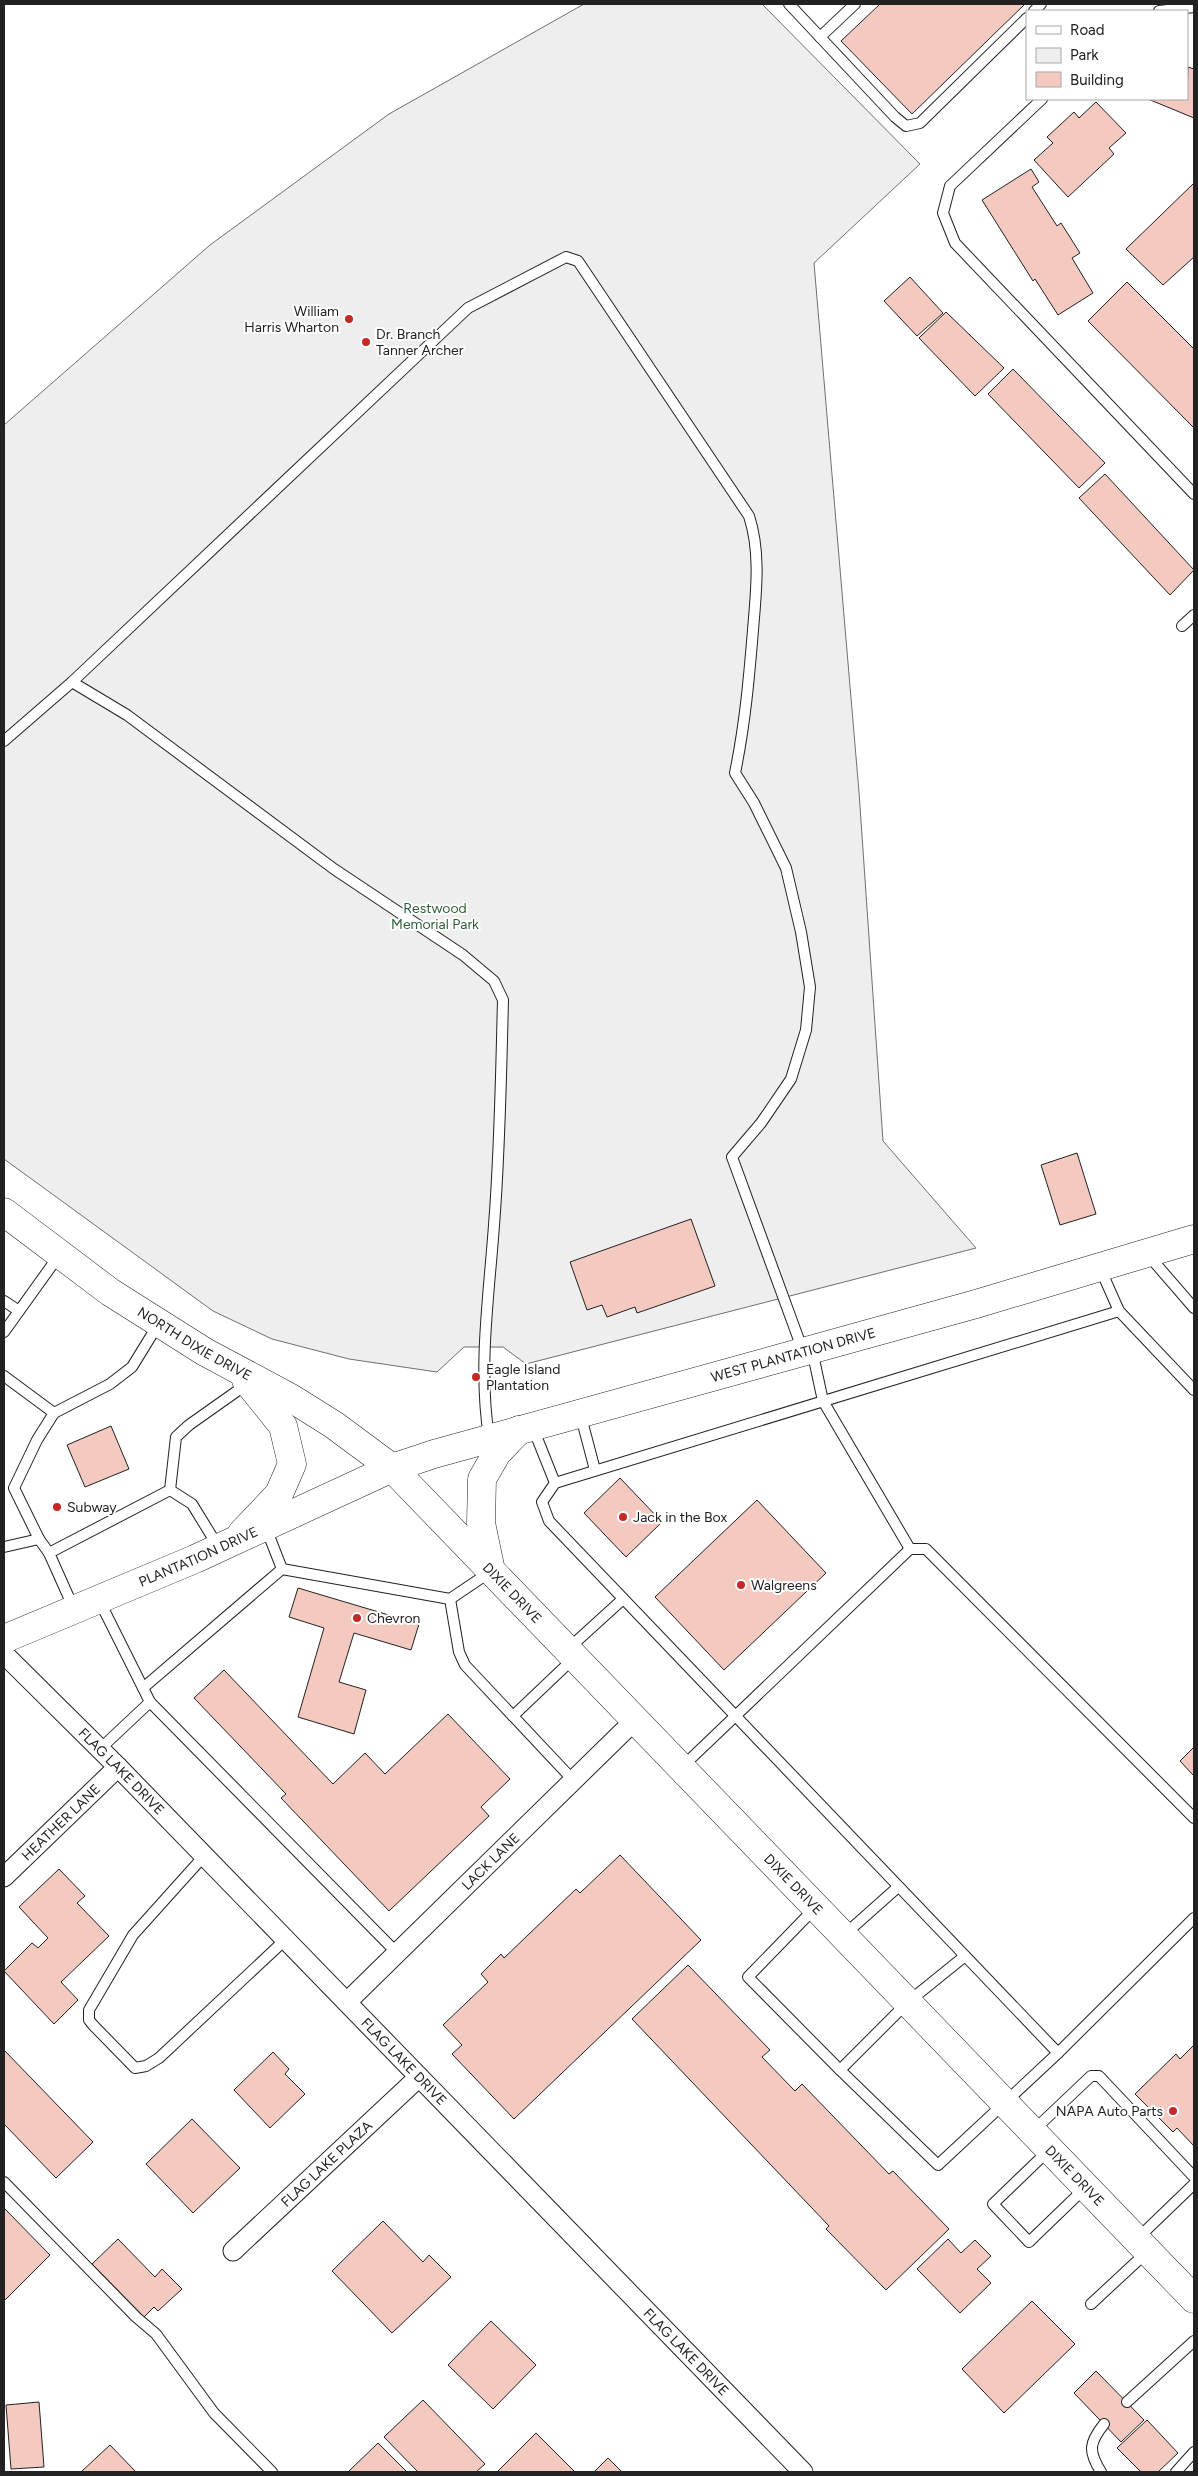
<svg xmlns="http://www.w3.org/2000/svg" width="1198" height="2476" font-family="Figtree,sans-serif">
  <rect width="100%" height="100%" fill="#fff"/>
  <polygon fill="#eee" stroke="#6f6f6f" points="584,4 762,4 920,164 814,263 859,792 883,1141 976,1248 526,1364 503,1347 464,1347 437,1372 349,1359 272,1339 213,1311 4,1159 4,425 210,245 389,114"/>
  <g fill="#f3c9c0" stroke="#222">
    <polygon points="880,4 1025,4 912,114 841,41"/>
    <polygon points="1188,67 1194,69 1194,118 1148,99 1187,99"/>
    <polygon points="1096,102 1126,133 1109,148 1114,154 1068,197 1034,160 1053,143 1047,137 1074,112 1079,118"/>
    <polygon points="1031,169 1039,182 1032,187 1057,226 1061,223 1080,253 1072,258 1093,293 1058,315 1035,279 1033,281 982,200"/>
    <polygon points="1194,183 1194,257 1163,285 1126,249"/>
    <polygon points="910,277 943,313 917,336 884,301"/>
    <polygon points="1127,282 1194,349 1194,428 1088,321"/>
    <polygon points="946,312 1004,368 975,396 919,338"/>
    <polygon points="1013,369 1105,463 1079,488 988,394"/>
    <polygon points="1105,474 1194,570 1170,595 1079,498"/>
    <polygon points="1077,1153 1096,1214 1060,1225 1041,1165"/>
    <polygon points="691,1219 715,1286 637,1313 635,1307 607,1317 602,1305 587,1310 570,1262"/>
    <polygon points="111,1426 129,1469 85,1487 67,1445"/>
    <polygon points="620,1478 662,1522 626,1557 584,1513"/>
    <polygon points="757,1500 826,1573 724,1670 655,1597"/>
    <polygon points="298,1588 419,1624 411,1650 354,1633 339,1682 366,1690 354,1734 298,1717 324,1628 289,1617"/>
    <polygon points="224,1670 333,1784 365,1753 385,1774 448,1714 510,1779 481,1807 489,1816 389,1911 281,1798 286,1794 194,1698"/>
    <polygon points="1194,1747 1194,1776 1180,1761"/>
    <polygon points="620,1855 701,1940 514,2119 452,2054 462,2045 443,2025 488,1982 481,1974 501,1954 504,1958 576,1889 580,1893"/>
    <polygon points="59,1869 85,1896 77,1903 109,1936 61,1982 78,2000 54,2024 4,1971 32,1943 38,1948 48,1938 19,1907"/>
    <polygon points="688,1965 770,2050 762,2057 795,2091 802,2084 889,2174 893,2171 949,2229 886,2290 826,2229 829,2226 632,2019"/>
    <polygon points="1194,2045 1194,2146 1177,2128 1173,2132 1135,2094 1176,2054 1180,2059"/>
    <polygon points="4,2050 93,2142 56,2178 4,2124"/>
    <polygon points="273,2052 289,2069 285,2074 305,2094 270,2128 234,2090"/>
    <polygon points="192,2119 240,2168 193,2213 146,2164"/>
    <polygon points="4,2208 50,2255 4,2301"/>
    <polygon points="383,2221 423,2262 429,2255 451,2277 392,2333 332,2271"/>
    <polygon points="118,2239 155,2277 162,2269 182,2289 158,2311 154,2307 144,2317 92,2264"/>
    <polygon points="948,2239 961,2253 975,2240 991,2256 977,2269 991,2283 960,2313 917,2269"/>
    <polygon points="1032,2301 1075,2344 1004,2413 962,2369"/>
    <polygon points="491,2321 536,2365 493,2409 448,2365"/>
    <polygon points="1096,2371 1144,2420 1121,2442 1074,2393"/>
    <polygon points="423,2400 485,2464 476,2472 418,2472 384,2437"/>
    <polygon points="39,2402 44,2467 11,2469 6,2405"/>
    <polygon points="1147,2420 1178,2453 1158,2472 1141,2472 1117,2448"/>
    <polygon points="536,2433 575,2472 497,2472"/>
    <polygon points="378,2443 407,2472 348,2472"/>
    <polygon points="110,2445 136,2472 81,2472"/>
    <polygon points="608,2458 622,2472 594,2472"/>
  </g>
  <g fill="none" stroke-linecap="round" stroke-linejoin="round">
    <defs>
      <g id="service">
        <polyline points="789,4 895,117 906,126 920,123 1027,18"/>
        <polyline points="1034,11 1041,4"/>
        <polyline points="1159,11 1194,7"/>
        <polyline points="820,37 855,4"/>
        <polyline points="1042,99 950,186 943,213 955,243 1194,494"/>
        <polyline points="1182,626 1194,615"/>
        <path d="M 72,682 L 127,715 L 334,869 L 463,955 L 494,981 L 503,1000 C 501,1075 500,1150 494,1225 C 489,1296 478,1367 489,1437"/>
        <path d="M 4,741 L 72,682 L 468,308 L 566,257 L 578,261 L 749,516 C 761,553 756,592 753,630 C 749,679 745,724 735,773 L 754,803 L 786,868 L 801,932 L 810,987 L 806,1030 L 791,1079 L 761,1123 L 732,1157 L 803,1351"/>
        <polyline points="1149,1256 1194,1308"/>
        <polyline points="1100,1268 1119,1311 1194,1390"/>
        <polyline points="4,1301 19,1311"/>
        <polyline points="4,1332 60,1254"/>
        <polyline points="812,1350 823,1401 910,1549"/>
        <polyline points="4,1376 54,1413"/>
        <polyline points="580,1413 595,1470"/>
        <polyline points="533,1428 555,1483"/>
        <polyline points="170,1490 176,1437 189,1425 247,1384"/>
        <polyline points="4,1547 39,1539"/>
        <polyline points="49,1553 39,1539 14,1488 37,1440 54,1413 110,1384 132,1367 159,1323"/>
        <polyline points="282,1569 450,1599 490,1572"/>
        <polyline points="450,1599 459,1652 465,1665 573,1780"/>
        <polyline points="99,1600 150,1702 397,1953"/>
        <polyline points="74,1609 49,1553 170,1490 192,1504 219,1548"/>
        <polyline points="568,1649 623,1599"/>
        <polyline points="143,1688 282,1569 266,1528"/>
        <polyline points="513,1716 574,1658"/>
        <polyline points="100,1749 150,1702"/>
        <polyline points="682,1767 910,1549 926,1549 1194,1818"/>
        <polyline points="204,1856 133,1935 89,2010 89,2020 93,2025 135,2068 146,2066 159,2058 286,1939"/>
        <polyline points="815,1908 748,1977 840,2070 908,2002 965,1956"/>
        <polyline points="844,1935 898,1887"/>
        <polyline points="1058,2053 549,1521 542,1502 555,1483 1119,1311"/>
        <polyline points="840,2070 938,2165 1058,2053 1194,1918"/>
        <polyline points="1033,2131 1091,2076 1099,2076 1194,2177"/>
        <polyline points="1049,2150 993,2204 1029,2242 1086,2187"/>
        <polyline points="4,2182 136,2317 156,2334 214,2413 272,2472"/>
        <polyline points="1137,2239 1194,2184"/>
        <polyline points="1091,2304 1147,2252"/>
        <polyline points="1127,2402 1194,2341"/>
        <path d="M 1101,2472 C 1088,2451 1089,2443 1104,2424"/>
        <polyline points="1176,2472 1194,2452"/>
      </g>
      <g id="minor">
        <path id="s1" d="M 4,1654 L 118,1767 L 803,2472"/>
        <path id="s2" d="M 4,1877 L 118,1767"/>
        <path id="s3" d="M 347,2002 L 635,1720"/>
        <path id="s4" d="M 233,2251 L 419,2077"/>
      </g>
      <g id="secondary">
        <path id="s5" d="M 4,1212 L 110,1292 L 205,1352 L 291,1398 L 334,1425 L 392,1468 L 1194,2299"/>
        <polyline points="242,1533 279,1494 292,1464 283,1426 246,1380"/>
        <polyline points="491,1571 481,1523 482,1479 497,1453 519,1430"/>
        <path id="s6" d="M 4,1639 L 195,1559 L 392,1468 L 434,1454 L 976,1304 L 1194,1239"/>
      </g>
    </defs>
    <use href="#service" stroke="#222" stroke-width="12"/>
    <use href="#minor" stroke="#222" stroke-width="21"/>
    <use href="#secondary" stroke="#222" stroke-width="29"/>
    <use href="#service" stroke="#fff" stroke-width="10"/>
    <use href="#minor" stroke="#fff" stroke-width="19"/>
    <use href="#secondary" stroke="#fff" stroke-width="28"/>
  </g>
  <g fill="#c62828" stroke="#fff" stroke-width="2">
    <circle cx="349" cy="319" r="5"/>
    <circle cx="366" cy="342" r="5"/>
    <circle cx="476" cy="1377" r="5"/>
    <circle cx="57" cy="1507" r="5"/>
    <circle cx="623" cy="1517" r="5"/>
    <circle cx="741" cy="1585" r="5"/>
    <circle cx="357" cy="1618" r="5"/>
    <circle cx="1173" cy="2111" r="5"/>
  </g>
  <g text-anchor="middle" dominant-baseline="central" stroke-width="4" stroke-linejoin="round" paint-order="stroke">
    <g font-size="14" fill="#222" stroke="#fff" text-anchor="start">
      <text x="339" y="311" text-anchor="end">William<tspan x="339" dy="16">Harris Wharton</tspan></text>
      <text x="376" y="334">Dr. Branch<tspan x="376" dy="16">Tanner Archer</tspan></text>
      <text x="486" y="1369">Eagle Island<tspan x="486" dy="16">Plantation</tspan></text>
      <text x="67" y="1507">Subway</text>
      <text x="633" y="1517">Jack in the Box</text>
      <text x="751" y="1585">Walgreens</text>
      <text x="367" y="1618">Chevron</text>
      <text x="1163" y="2111" text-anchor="end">NAPA Auto Parts</text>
    </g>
    <g font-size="14" fill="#2f5e38" stroke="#fff">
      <text x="435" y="908">Restwood<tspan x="435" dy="16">Memorial Park</tspan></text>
    </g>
    <g font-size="14" fill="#222" stroke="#fff">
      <text stroke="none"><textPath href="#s5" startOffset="232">NORTH DIXIE DRIVE</textPath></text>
      <text stroke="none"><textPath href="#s6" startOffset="841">WEST PLANTATION DRIVE</textPath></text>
      <text stroke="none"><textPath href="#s6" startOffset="211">PLANTATION DRIVE</textPath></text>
      <text stroke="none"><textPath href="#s5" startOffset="639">DIXIE DRIVE</textPath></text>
      <text stroke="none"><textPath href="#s1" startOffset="166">FLAG LAKE DRIVE</textPath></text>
      <text stroke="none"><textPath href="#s2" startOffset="79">HEATHER LANE</textPath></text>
      <text stroke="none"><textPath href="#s3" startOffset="201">LACK LANE</textPath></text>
      <text stroke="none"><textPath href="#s5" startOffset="1044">DIXIE DRIVE</textPath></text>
      <text stroke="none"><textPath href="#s1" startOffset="571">FLAG LAKE DRIVE</textPath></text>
      <text stroke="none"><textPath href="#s4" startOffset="128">FLAG LAKE PLAZA</textPath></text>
      <text stroke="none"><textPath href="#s5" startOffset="1449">DIXIE DRIVE</textPath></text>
      <text stroke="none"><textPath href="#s1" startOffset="976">FLAG LAKE DRIVE</textPath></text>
    </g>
  </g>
  <rect width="1198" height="2476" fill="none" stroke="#222222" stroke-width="10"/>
  <rect x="1026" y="10" width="162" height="90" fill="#ffffff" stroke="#a7a7a7"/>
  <rect x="1036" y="26" width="25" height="8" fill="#ffffff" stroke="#a7a7a7"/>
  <text x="1070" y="35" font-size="15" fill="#222222">Road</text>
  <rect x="1036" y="48" width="25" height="15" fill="#eeeeee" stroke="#a7a7a7"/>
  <text x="1070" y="60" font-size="15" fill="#222222">Park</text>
  <rect x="1036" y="72" width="25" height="15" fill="#f3c9c0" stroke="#a7a7a7"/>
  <text x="1070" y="85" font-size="15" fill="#222222">Building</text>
</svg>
